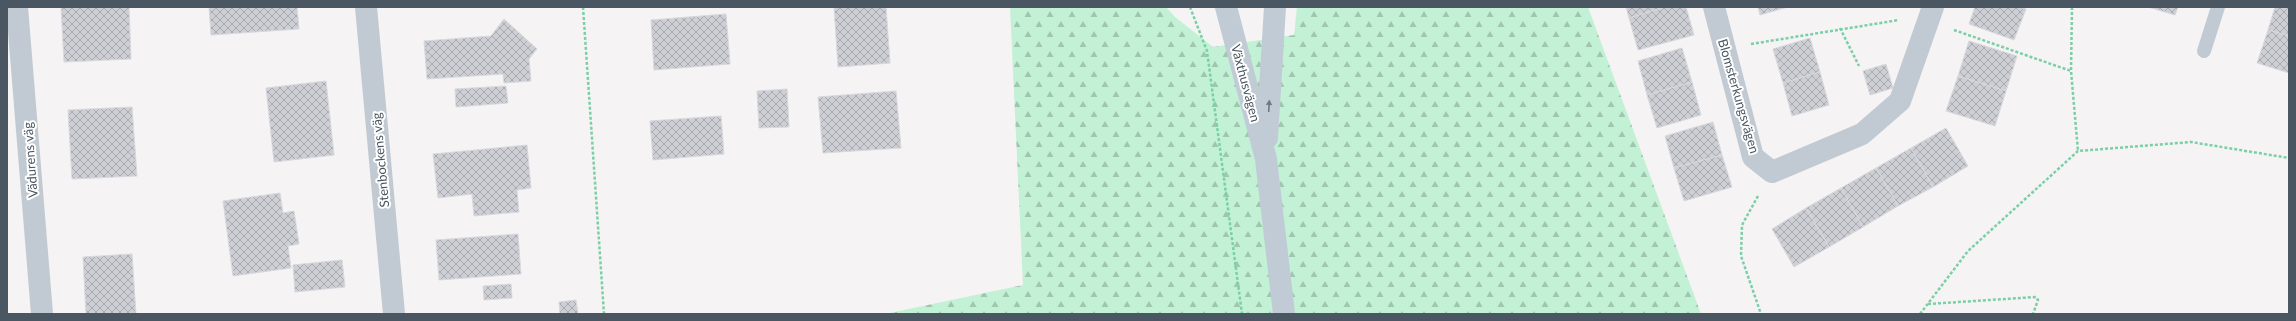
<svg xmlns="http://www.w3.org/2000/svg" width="2296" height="321" font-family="Lato,sans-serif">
  <defs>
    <pattern id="forest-firs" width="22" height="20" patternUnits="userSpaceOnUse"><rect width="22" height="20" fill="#c3f1d5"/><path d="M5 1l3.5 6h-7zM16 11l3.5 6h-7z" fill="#a0c6b0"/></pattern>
    <pattern id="building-cross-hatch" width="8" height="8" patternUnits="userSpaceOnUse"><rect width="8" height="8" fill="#cdcfd5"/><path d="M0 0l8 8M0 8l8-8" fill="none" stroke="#a8abb0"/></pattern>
  </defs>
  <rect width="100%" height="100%" fill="#f5f3f3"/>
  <polygon fill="url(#forest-firs)" points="1010,7 1166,7 1175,17 1213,47 1294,35 1297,7 1588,7 1701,314 885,314 1023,285"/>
  <g fill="url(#building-cross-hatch)" stroke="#d7d9de">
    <polygon points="61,7 129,7 131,59 64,62"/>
    <polygon points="209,7 297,7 299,29 211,35"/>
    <polygon points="834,7 886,7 890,63 838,67"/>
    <polygon points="1626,7 1665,7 1629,18"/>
    <polygon points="1665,7 1686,7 1694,35 1638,50 1629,18"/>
    <polygon points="1758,7 1788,7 1760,15"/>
    <polygon points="1975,7 2019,7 2026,9 2014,40 1969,24"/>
    <polygon points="2148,7 2178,7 2175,15"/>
    <polygon points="2275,7 2289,7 2289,36 2268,30"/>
    <polygon points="726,14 730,64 654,70 651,20"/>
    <polygon points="504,19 537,49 529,59 531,81 504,83 503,74 427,79 424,41 491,36"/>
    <polygon points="2268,30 2289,36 2289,73 2257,63"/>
    <polygon points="1810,38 1820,72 1783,83 1773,49"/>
    <polygon points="1969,41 2017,56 2006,91 1958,76"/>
    <polygon points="1682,48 1692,82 1647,95 1638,61"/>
    <polygon points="1886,64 1893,88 1870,95 1863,71"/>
    <polygon points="1820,72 1829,105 1792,116 1783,83"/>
    <polygon points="1958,76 2006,91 1995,126 1946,111"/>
    <polygon points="326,81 334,155 274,162 266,88"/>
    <polygon points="1692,82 1701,115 1657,128 1647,95"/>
    <polygon points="506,86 508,103 456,107 455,89"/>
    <polygon points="787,89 789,127 759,128 757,91"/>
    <polygon points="896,91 901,148 823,153 818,97"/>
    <polygon points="132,107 137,176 72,179 68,110"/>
    <polygon points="721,116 724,154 653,160 650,121"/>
    <polygon points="1713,122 1722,155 1674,168 1665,136"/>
    <polygon points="1946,128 1968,166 1933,187 1911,148"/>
    <polygon points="527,145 531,188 517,190 519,212 474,216 472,194 438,198 433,154"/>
    <polygon points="1911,148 1933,187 1898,206 1876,168"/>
    <polygon points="1722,155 1732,187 1684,201 1674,168"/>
    <polygon points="1876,168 1898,206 1863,227 1841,188"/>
    <polygon points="1841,188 1863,227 1829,247 1806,208"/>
    <polygon points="280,193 283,213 294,211 299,244 288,246 291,268 233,276 223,201"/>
    <polygon points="1806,208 1829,247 1794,267 1772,229"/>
    <polygon points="518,234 521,274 439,280 436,240"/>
    <polygon points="132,254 136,314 86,314 83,257"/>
    <polygon points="342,260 345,287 295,292 293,265"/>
    <polygon points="511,284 512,298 484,300 483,286"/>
    <polygon points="576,300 578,314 560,314 559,302"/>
  </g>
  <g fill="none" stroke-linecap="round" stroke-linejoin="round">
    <g stroke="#7ad0a6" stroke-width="2.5" stroke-dasharray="3 2" stroke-linecap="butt">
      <polyline points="583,7 604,314"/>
      <polyline points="1190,7 1207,51 1242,314"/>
      <polyline points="2072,7 2071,71 2078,151"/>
      <polyline points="1840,28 1859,66"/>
      <polyline points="1954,30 2071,71"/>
      <polyline points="1751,44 1899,20"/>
      <polyline points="1758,196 1742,225 1741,256 1761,314"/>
      <polyline points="1928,304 2036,297 2038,300 2033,314"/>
      <polyline points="1920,314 1968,251 2078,151 2191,142 2289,158"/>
    </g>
    <polyline stroke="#c1cad2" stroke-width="14" points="2204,51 2218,7"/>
    <g stroke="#c1cad2" stroke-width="22">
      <polyline points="17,7 42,314"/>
      <polyline points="366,7 394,314"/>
      <polyline points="1714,7 1753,157 1772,172 1862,134 1900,101 1933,7"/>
    </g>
    <g stroke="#c1cbd6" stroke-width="22">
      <polyline points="1226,7 1266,159 1284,314"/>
      <polyline points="1267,138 1275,7"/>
    </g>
  </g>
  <defs><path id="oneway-solid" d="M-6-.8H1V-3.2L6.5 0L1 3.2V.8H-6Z"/></defs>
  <use fill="#6e7984" href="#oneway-solid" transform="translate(1269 106) rotate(-87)"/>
  <g text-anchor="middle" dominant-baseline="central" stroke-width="4" stroke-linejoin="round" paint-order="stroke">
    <g font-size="13" fill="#4a5661" stroke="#fff">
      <text transform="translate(1246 83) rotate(75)">Växthusvägen</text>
      <text transform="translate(1739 96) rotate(74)">Blomsterkungsvägen</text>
      <text transform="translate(30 160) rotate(-94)">Vädurens väg</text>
      <text transform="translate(380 160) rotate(-95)">Stenbockens väg</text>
    </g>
  </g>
  <rect width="2296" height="321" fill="none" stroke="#4a5661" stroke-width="16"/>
</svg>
